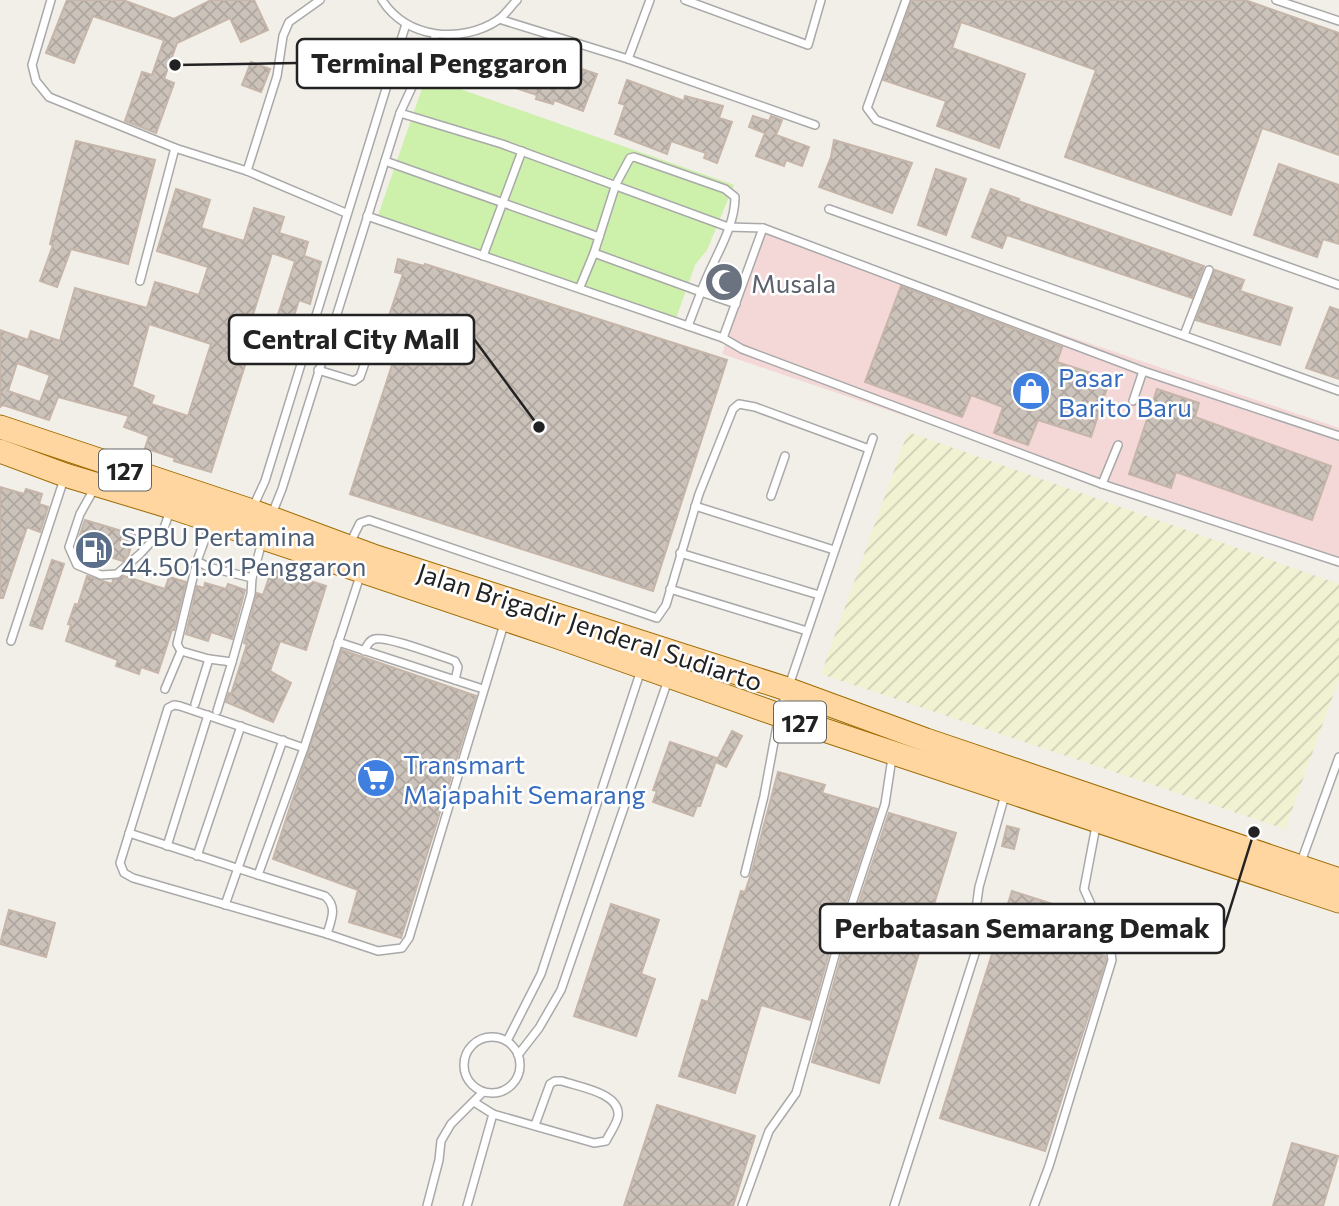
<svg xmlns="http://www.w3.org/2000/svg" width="1339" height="1206" font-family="Commissioner,sans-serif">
  <defs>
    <pattern id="farmland-furrows" width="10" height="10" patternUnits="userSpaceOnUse" patternTransform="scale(1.75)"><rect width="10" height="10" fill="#f0f2d2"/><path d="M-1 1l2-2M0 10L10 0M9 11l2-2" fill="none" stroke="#cecfb4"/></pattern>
    <pattern id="building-cross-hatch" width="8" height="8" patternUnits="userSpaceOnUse" patternTransform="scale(1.75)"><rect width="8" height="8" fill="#cbc2ba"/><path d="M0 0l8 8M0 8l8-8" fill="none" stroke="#aea6a0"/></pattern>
  </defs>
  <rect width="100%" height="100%" fill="#f2efe8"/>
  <polygon fill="#f4d8d7" points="764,233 1339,428 1339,563 722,354"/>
  <polygon fill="url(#farmland-furrows)" points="908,432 1339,584 1339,679 1285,829 821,674"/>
  <polygon fill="#cdf0ab" points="426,77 734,185 707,250 695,265 674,324 375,224"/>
  <g fill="url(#building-cross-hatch)" stroke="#c6b5a9" stroke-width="2" fill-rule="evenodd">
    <polygon points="67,0 123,0 174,19 211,0 254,0 268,30 241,42 230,18 177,43 164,79 174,83 156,133 125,121 142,72 152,75 164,40 93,16 74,63 46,53"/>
    <polygon points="912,0 1245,0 1339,33 1339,155 1262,128 1231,215 1065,157 1096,70 961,22 952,48 1025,74 999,148 937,126 946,101 883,80"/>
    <polygon points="519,39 541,46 537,59 572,71 573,66 597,74 583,111 554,100 553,104 536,99 537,95 504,84 491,66 515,49"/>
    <polygon points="251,62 270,69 261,92 242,85"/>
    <polygon points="627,80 684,101 685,96 723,106 719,118 732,122 717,163 704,158 706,153 671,141 667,154 615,134 625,105 619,103"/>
    <polygon points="753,116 769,121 771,116 782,120 776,135 809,147 802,166 786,160 784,166 756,156 765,133 749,127"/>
    <polygon points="834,140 912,163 892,213 819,187 831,157"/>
    <polygon points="76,141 155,160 128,264 71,249 57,287 40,281 53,245 50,244"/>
    <polygon points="1279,164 1339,185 1339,244 1323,239 1317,257 1254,235"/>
    <polygon points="936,169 966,179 946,235 918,225"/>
    <path d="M 176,189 L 210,200 L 201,228 L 244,241 L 254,208 L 284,217 L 279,233 L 308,242 L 304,256 L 321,262 L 310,304 L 299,300 L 291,325 L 276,321 L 295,261 L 272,253 L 247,334 L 254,337 L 211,472 L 174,461 L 175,458 L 145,448 L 149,436 L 124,427 L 129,416 L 58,397 L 49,420 L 3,405 L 0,407 L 0,330 L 28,340 L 31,331 L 60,341 L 75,288 L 147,308 L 155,282 L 199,295 L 208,267 L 157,251 ZM 149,324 L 211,344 L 188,416 L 151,404 L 154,396 L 132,387 ZM 17,363 L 50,375 L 40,402 L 8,391 Z"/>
    <polygon points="991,189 1019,199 1018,201 1204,266 1192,298 1007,235 1002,248 972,237"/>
    <polygon points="398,259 424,266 425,264 727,360 653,591 350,494 406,322 389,316 403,274 395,272"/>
    <polygon points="718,269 739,275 732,296 709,288"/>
    <polygon points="1215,270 1244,280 1240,291 1292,308 1280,345 1196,320"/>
    <polygon points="901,286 1062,347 1057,362 1110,379 1091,437 1038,420 1028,445 994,433 1003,407 971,395 962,417 865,382"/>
    <polygon points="1330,307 1339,310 1339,379 1306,368"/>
    <polygon points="1157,389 1199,403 1195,417 1331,466 1312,520 1176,472 1171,488 1129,474"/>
    <polygon points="0,487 24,494 26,489 42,494 39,504 48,507 40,532 27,527 3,598 0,598"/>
    <polygon points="85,520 135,535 128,556 123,561 76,546"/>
    <polygon points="52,560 64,564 42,629 30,625"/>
    <polygon points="272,569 326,586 306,650 280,641 270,671 291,683 273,722 226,702 229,693 231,694 247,644 244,643 257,593 263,595"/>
    <polygon points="87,576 112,584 113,580 124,576 165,589 169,577 186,582 174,630 172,630 158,673 141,667 139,674 116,666 118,660 66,641 71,625 68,624 75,604 78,605"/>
    <polygon points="205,583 226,589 228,584 245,590 232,639 211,632 208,641 186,634 197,586 204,588"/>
    <polygon points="342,650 476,696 401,938 349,922 358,890 273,859"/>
    <polygon points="732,731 742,736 726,767 716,762"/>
    <polygon points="670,742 717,758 700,806 697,806 693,816 653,802 657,791 653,790"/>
    <polygon points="778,772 825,785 822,793 877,809 829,953 810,1020 761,1005 735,1093 679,1076 702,1000 708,1002 741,891 745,892 751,874"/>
    <polygon points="889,813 956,833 879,1083 812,1062 841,957"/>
    <polygon points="1007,826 1019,829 1014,849 1002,846"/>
    <polygon points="1012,891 1068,909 1058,941 1105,956 1106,960 1045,1151 940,1118"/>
    <polygon points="611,904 659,920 641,974 655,979 636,1036 574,1016"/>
    <polygon points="9,910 55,923 46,957 0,944"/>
    <polygon points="657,1105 755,1136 733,1206 624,1206"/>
    <polygon points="1292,1143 1338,1156 1323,1206 1273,1206"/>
  </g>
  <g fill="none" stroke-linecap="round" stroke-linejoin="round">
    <defs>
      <g id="lane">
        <polyline points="51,0 32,65 36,81 49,97 175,148 247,171 346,213"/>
        <path d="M 382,0 C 406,39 462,44 498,20 C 505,15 511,6 517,0"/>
        <polyline points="685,0 808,45 821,0"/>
        <polyline points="906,0 867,108 876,120 1339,285"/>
        <polyline points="1276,0 1339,21"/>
        <polyline points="499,19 628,59 815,125"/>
        <polyline points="628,59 650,0"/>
        <polyline points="400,113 502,144 728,227 763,228 1143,371 1339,436"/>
        <path d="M 634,157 L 725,189 L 735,197 C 735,230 711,262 701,292 L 594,253 L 616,184 L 630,158 Z"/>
        <polyline points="385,161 599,237"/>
        <polyline points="247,171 277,76 283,36 289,22 320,0"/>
        <polyline points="829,209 1339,391"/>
        <polyline points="367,216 723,338"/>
        <polyline points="763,228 723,338 742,349 1102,484 1339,562"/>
        <polyline points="483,256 522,151"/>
        <polyline points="140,281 175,148"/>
        <polyline points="580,287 594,253"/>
        <polyline points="688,326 701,292 736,304"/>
        <polyline points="1184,335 1209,270"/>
        <polyline points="318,370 354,381 360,377 369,351"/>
        <polyline points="1133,401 1143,371"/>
        <polyline points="1102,484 1118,445"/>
        <polyline points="94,489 80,514 69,547 77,565 101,575 117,574 140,554 164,528 170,511"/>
        <polyline points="771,496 785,456"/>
        <polyline points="695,506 834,550"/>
        <polyline points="253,507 265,481 406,24"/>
        <polyline points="272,514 282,489 400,113 436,35"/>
        <polyline points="211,523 197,561 208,567 252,578 262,542"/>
        <polyline points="350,543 360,523 369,520 657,618 666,605 699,494 733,409 739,404 755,407 869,449"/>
        <polyline points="680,553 819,595"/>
        <polyline points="197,561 177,644 181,651 209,659 232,662 251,594 252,578"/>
        <polyline points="670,589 807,631"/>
        <polyline points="11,641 64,479"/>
        <path d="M 338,642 L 455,680 L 458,667 L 455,661 C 439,656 389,636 375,639 C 369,640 367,646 364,651"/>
        <polyline points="455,680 483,689"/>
        <polyline points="165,689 181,651"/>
        <polyline points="195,704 209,659"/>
        <polyline points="217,711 232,662"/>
        <polyline points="304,748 180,706 174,705 168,708 120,863 124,873 133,878 327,934 378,951 402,948 409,938 504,624"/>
        <polyline points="129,833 258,875"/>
        <polyline points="167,846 208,715"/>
        <polyline points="197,856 241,726"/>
        <polyline points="1301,862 1339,757"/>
        <polyline points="745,873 764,796 779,715 873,438"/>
        <polyline points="225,905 283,740"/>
        <path d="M 327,934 C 331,920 338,907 325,896 L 258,875 L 304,748 L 360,576"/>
        <circle cx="492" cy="1065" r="28"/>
        <polyline points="507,1041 541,974 641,670"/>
        <polyline points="518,1055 539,1028 561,990 668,680"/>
        <path d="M 493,1114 L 594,1143 L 606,1141 C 609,1134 617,1124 618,1116 C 621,1093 579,1087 562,1081 L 555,1081 L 550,1084 L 535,1125"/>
        <polyline points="427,1206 439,1160 441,1141 451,1124 483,1092"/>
        <polyline points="467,1206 493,1114 474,1102"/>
        <polyline points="742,1206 769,1131 796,1093 835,955 885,804 892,758"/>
        <polyline points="894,1206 980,938 975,916 979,887 1005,795"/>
        <polyline points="1034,1206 1049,1166 1112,960 1110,946 1084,889 1096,826"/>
      </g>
      <g id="primary">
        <polyline points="0,427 252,511 376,557 787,689 926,740 1339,880"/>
        <polyline points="0,451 65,475 171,507 558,637 779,715 1339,901"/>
      </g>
    </defs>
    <use href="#lane" stroke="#a9a9a9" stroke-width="10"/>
    <use href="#primary" stroke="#9f6b00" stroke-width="25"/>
    <use href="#lane" stroke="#fff" stroke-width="7"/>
    <use href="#primary" stroke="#ffd6a0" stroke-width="23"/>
  </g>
  <defs>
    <symbol id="mosque-disc" viewBox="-11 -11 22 22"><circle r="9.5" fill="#6b7280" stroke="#fff"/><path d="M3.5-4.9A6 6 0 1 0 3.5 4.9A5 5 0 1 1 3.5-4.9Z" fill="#fff"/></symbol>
    <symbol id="shop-disc" viewBox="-11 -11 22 22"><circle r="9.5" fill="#3f7fe0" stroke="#fff"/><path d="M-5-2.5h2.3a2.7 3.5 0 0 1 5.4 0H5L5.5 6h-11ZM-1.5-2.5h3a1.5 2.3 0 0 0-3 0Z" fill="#fff"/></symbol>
    <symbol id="fuel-disc" viewBox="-11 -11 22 22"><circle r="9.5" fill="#5c6f8a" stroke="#fff"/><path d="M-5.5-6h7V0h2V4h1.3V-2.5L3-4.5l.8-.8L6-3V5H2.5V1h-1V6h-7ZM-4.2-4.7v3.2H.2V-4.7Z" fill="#fff"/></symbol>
    <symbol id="supermarket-disc" viewBox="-11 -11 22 22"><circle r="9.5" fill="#3f7fe0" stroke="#fff"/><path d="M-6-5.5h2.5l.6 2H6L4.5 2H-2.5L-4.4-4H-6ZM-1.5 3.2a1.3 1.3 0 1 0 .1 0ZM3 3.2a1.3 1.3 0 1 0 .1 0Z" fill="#fff"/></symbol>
  </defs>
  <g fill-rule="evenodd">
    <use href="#mosque-disc" x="702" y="260" width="44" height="44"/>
    <use href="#shop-disc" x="1009" y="369" width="44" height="44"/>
    <use href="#fuel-disc" x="72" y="528" width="44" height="44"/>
    <use href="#supermarket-disc" x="354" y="756" width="44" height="44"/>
  </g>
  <g text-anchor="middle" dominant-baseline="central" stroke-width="5" stroke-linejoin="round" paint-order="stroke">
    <g fill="#fff" stroke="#646464" stroke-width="2">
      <rect x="99" y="449.5" width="52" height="41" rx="5"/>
      <rect x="774" y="701.5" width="52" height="41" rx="5"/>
    </g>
    <g font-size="24" font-weight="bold" fill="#222">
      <text x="125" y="470">127</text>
      <text x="800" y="722">127</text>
    </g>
    <g font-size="26" fill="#5b616d" stroke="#fff" text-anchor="start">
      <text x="751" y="282">Musala</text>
    </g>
    <g font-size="26" fill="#366cbe" stroke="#fff" text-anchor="start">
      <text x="1058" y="376">Pasar<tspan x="1058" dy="30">Barito Baru</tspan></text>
      <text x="403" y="763">Transmart<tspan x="403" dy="30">Majapahit Semarang</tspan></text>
    </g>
    <g font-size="26" fill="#4e5e75" stroke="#fff" text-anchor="start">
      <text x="121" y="535">SPBU Pertamina<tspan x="121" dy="30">44.501.01 Penggaron</tspan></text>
    </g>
    <g font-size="26" fill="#222" stroke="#fff">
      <text transform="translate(590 626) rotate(18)">Jalan Brigadir Jenderal Sudiarto</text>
    </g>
  </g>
  <path fill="none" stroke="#222" stroke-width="2.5" d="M175 65L297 63M539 427L474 339M1254 832L1224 928"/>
  <g fill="#222" stroke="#fff" stroke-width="2.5">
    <circle cx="175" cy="65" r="7"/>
    <circle cx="539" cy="427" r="7"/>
    <circle cx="1254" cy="832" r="7"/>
  </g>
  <g fill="#fff" stroke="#222" stroke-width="2.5">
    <rect x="297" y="39" width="284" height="49" rx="7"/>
    <rect x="229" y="315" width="245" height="49" rx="7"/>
    <rect x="820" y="904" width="404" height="49" rx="7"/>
  </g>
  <g font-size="28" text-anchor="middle" font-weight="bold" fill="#222">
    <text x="439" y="73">Terminal Penggaron</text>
    <text x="351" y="349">Central City Mall</text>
    <text x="1022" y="938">Perbatasan Semarang Demak</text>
  </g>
</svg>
